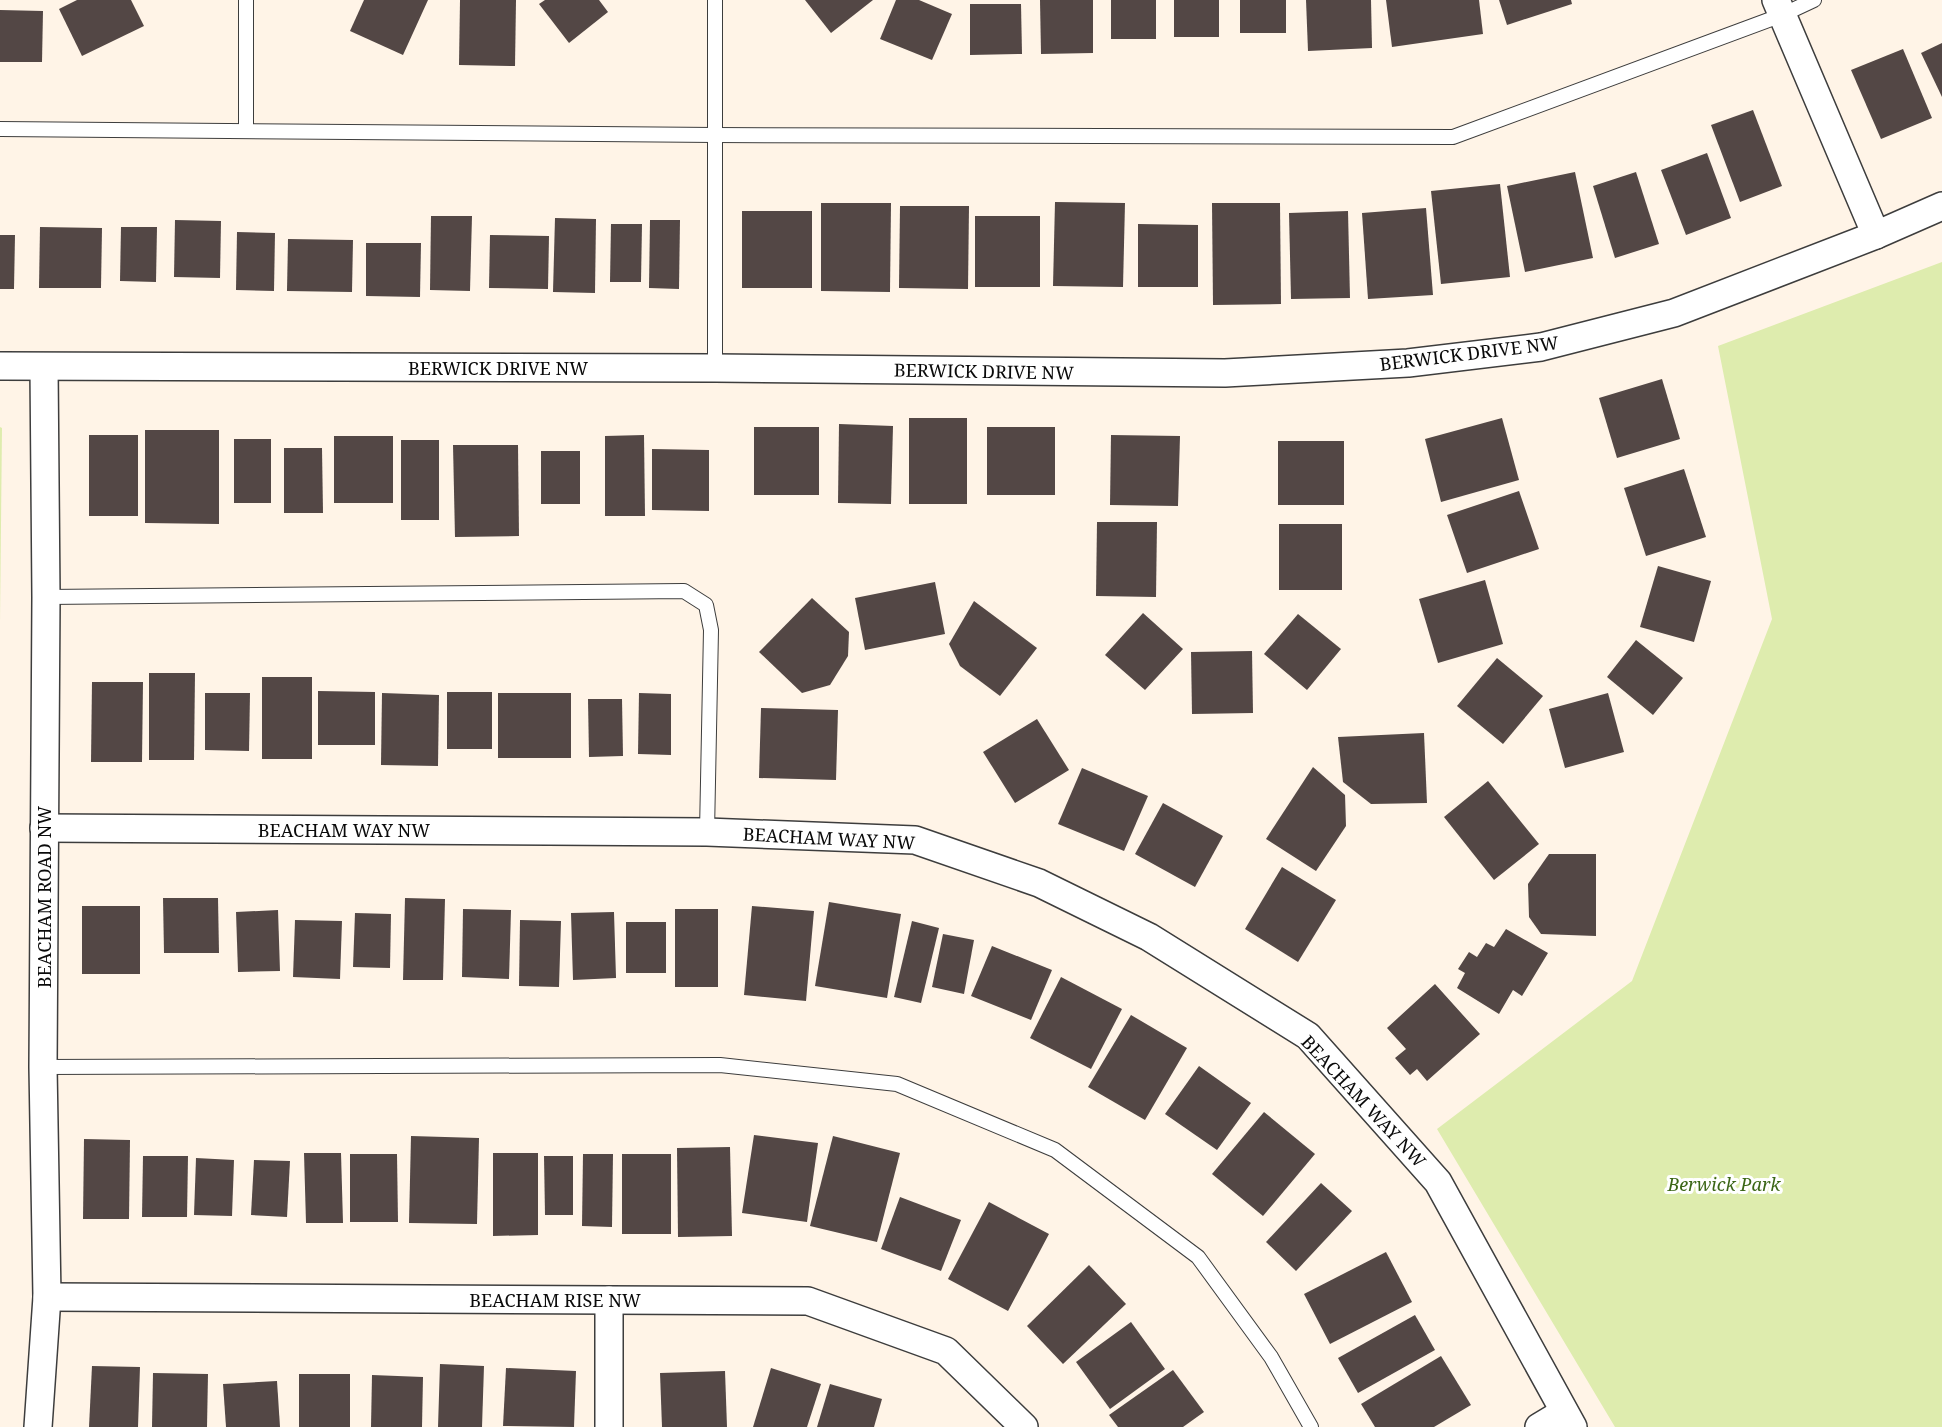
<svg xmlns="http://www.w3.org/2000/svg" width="1942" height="1427" font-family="'Noto Serif',serif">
  <rect width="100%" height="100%" fill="#fff4e7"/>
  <g fill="#deecae">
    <polygon points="1942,262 1942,1427 1615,1427 1437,1129 1632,981 1772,619 1718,346"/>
    <polygon points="0,427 2,428 0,622"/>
  </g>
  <g fill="#534745">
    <polygon points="77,0 131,0 144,26 82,56 59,9"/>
    <polygon points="364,0 428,0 403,55 350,31"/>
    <polygon points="460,0 516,0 515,66 459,65"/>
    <polygon points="545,0 599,0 608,12 569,43 539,4"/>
    <polygon points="805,0 873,0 831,33"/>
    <polygon points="896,0 919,0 952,14 932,60 880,39"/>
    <polygon points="1040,0 1093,0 1093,53 1041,54"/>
    <rect x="1111" y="0" width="45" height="39"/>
    <rect x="1174" y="0" width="45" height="37"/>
    <rect x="1240" y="0" width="46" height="33"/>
    <polygon points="1306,0 1371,0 1372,48 1308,51"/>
    <polygon points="1386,0 1479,0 1483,34 1392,47"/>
    <polygon points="1499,0 1571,0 1572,4 1507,25"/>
    <polygon points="970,4 1021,4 1022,54 970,55"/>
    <polygon points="0,10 43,11 42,62 0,62"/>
    <polygon points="1942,43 1942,97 1921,53"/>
    <polygon points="1903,49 1932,118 1881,139 1851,70"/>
    <polygon points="1753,110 1782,186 1740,202 1711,125"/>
    <polygon points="1707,153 1731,218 1686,235 1661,170"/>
    <polygon points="1575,172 1593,258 1525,272 1507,186"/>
    <polygon points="1636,172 1659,244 1615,258 1593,186"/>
    <polygon points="1500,184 1510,277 1441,284 1431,191"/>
    <polygon points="1055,202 1125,203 1123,287 1053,286"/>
    <polygon points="821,203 891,203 890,292 821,291"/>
    <polygon points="1212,203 1280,203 1281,304 1213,305"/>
    <polygon points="900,206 969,206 968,289 899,288"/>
    <polygon points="1426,208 1433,295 1368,299 1362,213"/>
    <rect x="742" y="211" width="70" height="77"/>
    <polygon points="1348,211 1350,298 1291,299 1289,213"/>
    <polygon points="431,216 472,216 470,291 430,290"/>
    <rect x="975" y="216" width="65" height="71"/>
    <polygon points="555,218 596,219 595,293 553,292"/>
    <polygon points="175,220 221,221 220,278 174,277"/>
    <polygon points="650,220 680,220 679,289 649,288"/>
    <polygon points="611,224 642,224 641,282 610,282"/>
    <polygon points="1138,224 1198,225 1198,287 1138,287"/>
    <polygon points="40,227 102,228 101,288 39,288"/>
    <polygon points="121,227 157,227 156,282 120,281"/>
    <polygon points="237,232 275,233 274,291 236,290"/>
    <polygon points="0,235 15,235 14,289 0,289"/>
    <polygon points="490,235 549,236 548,289 489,288"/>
    <polygon points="288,239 353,240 352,292 287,291"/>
    <polygon points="366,243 421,243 420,297 366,296"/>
    <polygon points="1662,379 1680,439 1617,458 1599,398"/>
    <rect x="909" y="418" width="58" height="86"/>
    <polygon points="1502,418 1519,480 1441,502 1425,439"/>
    <polygon points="839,424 893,426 891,504 838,503"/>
    <rect x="754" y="427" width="65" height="68"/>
    <rect x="987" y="427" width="68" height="68"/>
    <polygon points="145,430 219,430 219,524 145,523"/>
    <rect x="89" y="435" width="49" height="81"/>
    <polygon points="644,435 645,516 605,516 605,436"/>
    <polygon points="1111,435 1180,436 1178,506 1110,505"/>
    <rect x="334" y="436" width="59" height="67"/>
    <rect x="234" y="439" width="37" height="64"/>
    <rect x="401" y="440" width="38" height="80"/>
    <rect x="1278" y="441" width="66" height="64"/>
    <polygon points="453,445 518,445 519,536 455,537"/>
    <polygon points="284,448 322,448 323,513 284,513"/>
    <polygon points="652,449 709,450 709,511 652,510"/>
    <rect x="541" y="451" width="39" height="53"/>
    <polygon points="1684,469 1706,537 1646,556 1624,488"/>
    <polygon points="1519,491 1539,549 1467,573 1447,515"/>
    <polygon points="1097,522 1157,522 1156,597 1096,596"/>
    <rect x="1279" y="524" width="63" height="66"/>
    <polygon points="1658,566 1711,581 1694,642 1640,627"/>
    <polygon points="1485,580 1503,644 1438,663 1419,599"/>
    <polygon points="935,582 945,634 865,650 855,598"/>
    <polygon points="812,598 849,632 848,656 830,685 802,693 759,652"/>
    <polygon points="974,601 1037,648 1000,696 960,666 949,644"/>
    <polygon points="1143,613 1183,649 1145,690 1105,655"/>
    <polygon points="1298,614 1341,649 1307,690 1264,654"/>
    <polygon points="1636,640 1683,678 1653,715 1607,677"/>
    <polygon points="1252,651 1253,713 1192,714 1191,652"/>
    <polygon points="1497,658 1543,696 1503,744 1457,706"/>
    <polygon points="149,673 195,673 194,760 149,760"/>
    <rect x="262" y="677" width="50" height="82"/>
    <polygon points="92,682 143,682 142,762 91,762"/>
    <polygon points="318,691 375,692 375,745 318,745"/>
    <rect x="447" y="692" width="45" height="57"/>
    <polygon points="205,693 250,693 249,751 205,750"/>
    <polygon points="382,693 439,695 438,766 381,765"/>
    <rect x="498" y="693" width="73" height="65"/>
    <polygon points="639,693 671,694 671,755 638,754"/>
    <polygon points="1608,693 1624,752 1565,768 1549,709"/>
    <polygon points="588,699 622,699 623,756 589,757"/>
    <polygon points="761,708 838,710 836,780 759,778"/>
    <polygon points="1037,719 1069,770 1015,803 983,752"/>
    <polygon points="1424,733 1427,803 1371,804 1343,782 1338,737"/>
    <polygon points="1313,767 1345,795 1346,826 1316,871 1266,839"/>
    <polygon points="1082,768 1148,796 1124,851 1058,824"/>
    <polygon points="1488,781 1539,844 1494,880 1444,817"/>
    <polygon points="1163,803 1223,836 1195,887 1135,854"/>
    <polygon points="1549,854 1596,854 1596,936 1541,934 1529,917 1528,884"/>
    <polygon points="1282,867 1336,900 1298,962 1245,929"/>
    <polygon points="163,898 218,898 219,953 164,953"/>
    <polygon points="405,898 445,899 443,980 403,980"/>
    <polygon points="829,902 901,914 887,998 815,986"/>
    <rect x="82" y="906" width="58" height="68"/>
    <polygon points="752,906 814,911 806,1001 744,995"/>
    <polygon points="463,909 511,910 509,979 462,977"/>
    <rect x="675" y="909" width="43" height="78"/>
    <polygon points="278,910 280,971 238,972 236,912"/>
    <polygon points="614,912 616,978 573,980 571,913"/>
    <polygon points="355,913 391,914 390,968 353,967"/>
    <polygon points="295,920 342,921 340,979 293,977"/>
    <polygon points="520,920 561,921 559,987 519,986"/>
    <polygon points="912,921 939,928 921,1003 894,997"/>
    <rect x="626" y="922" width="40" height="51"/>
    <polygon points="1506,929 1548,953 1522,996 1513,990 1499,1014 1457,988 1465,973 1458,969 1469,952 1477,957 1486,943 1494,947"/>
    <polygon points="943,934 974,940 964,994 932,987"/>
    <polygon points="992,946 1052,970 1031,1020 971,996"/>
    <polygon points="1061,977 1122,1009 1091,1069 1030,1038"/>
    <polygon points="1435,984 1480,1034 1427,1081 1417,1069 1410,1075 1395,1058 1406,1049 1387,1028"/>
    <polygon points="1131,1015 1187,1048 1145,1120 1088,1087"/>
    <polygon points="1199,1066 1251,1103 1217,1150 1165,1114"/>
    <polygon points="1264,1112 1315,1154 1263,1216 1212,1174"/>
    <polygon points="754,1135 818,1143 807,1222 742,1213"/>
    <polygon points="411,1136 479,1138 477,1224 409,1223"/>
    <polygon points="833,1136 900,1153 877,1242 810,1226"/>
    <polygon points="84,1139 130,1140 129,1219 83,1219"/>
    <polygon points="730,1147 732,1236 678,1237 677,1148"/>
    <polygon points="304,1153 341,1153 343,1223 306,1223"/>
    <polygon points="493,1153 538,1153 538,1235 493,1236"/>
    <polygon points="350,1154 397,1154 398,1222 350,1222"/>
    <polygon points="583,1154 613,1154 612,1227 582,1226"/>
    <rect x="622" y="1154" width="49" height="80"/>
    <polygon points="143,1156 188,1156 187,1217 142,1217"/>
    <polygon points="544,1156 573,1156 573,1215 545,1215"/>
    <polygon points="196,1158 234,1160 232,1216 194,1215"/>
    <polygon points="254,1160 290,1161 287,1217 251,1215"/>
    <polygon points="1321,1183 1352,1211 1296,1271 1266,1242"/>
    <polygon points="900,1197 961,1220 941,1271 881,1249"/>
    <polygon points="989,1202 1049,1234 1008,1311 948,1279"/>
    <polygon points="1386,1252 1412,1302 1330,1344 1304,1294"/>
    <polygon points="1089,1265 1126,1304 1063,1364 1027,1326"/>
    <polygon points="1415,1315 1435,1350 1358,1393 1338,1358"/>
    <polygon points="1131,1322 1165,1369 1110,1409 1076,1362"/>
    <polygon points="1441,1356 1471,1405 1434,1427 1375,1427 1361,1404"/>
    <polygon points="440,1364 484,1366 482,1427 438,1427"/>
    <polygon points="92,1366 140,1367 138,1427 89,1427"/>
    <polygon points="506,1368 576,1371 574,1427 503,1426"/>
    <polygon points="771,1368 821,1384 807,1427 753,1427"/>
    <polygon points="1173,1370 1204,1412 1183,1427 1118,1427 1109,1415"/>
    <polygon points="725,1371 727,1427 662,1427 660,1373"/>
    <polygon points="153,1373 208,1374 207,1427 152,1427"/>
    <rect x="299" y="1374" width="51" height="53"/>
    <polygon points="372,1375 423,1377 422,1427 371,1427"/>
    <polygon points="277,1381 280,1427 226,1427 223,1384"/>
    <polygon points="830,1384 882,1399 874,1427 817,1427"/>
  </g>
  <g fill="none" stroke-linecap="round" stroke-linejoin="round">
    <defs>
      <g id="lane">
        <polyline points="715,0 715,368"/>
        <polyline points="0,129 715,135 1453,137 1782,15 1814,0"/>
        <polyline points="246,130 246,0"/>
        <polyline points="46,597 684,591 706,605 711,630 707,832"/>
        <polyline points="43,1067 720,1065 897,1084 1055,1150 1198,1257 1271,1357 1311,1427"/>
      </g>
      <g id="street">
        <polyline points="1776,0 1876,235"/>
        <polyline points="0,366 715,368 1225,373 1408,363 1541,347 1674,313 1876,235 1942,206"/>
        <polyline points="44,828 707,832 915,840 1039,883 1149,937 1308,1036 1438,1182 1573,1427"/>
        <polyline points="47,1297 808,1301 946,1351 1024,1427"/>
        <polyline points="609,1300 609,1427"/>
        <polyline points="38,1427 47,1297 43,1067 46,597 44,367"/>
        <polyline points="1539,1427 1564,1412"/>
      </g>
    </defs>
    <use href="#lane" stroke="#3d3d3d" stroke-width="16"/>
    <use href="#street" stroke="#3d3d3d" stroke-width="30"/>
    <use href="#lane" stroke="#fff" stroke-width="14"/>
    <use href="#street" stroke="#fff" stroke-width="27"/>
  </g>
  <g text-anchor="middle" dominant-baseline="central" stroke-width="6" stroke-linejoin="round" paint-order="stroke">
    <g font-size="18" fill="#0a0a0a" stroke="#fff">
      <text transform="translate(1469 353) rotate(-7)">BERWICK DRIVE NW</text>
      <text x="498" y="368">BERWICK DRIVE NW</text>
      <text transform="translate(984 371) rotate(1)">BERWICK DRIVE NW</text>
      <text x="344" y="830">BEACHAM WAY NW</text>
      <text transform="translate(829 838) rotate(3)">BEACHAM WAY NW</text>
      <text transform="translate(44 897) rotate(-90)">BEACHAM ROAD NW</text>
      <text transform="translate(1364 1101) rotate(47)">BEACHAM WAY NW</text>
      <text x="555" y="1300">BEACHAM RISE NW</text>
    </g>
    <g font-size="18" font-style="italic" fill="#3b6616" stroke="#fff">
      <text x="1724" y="1184">Berwick Park</text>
    </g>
  </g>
</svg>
